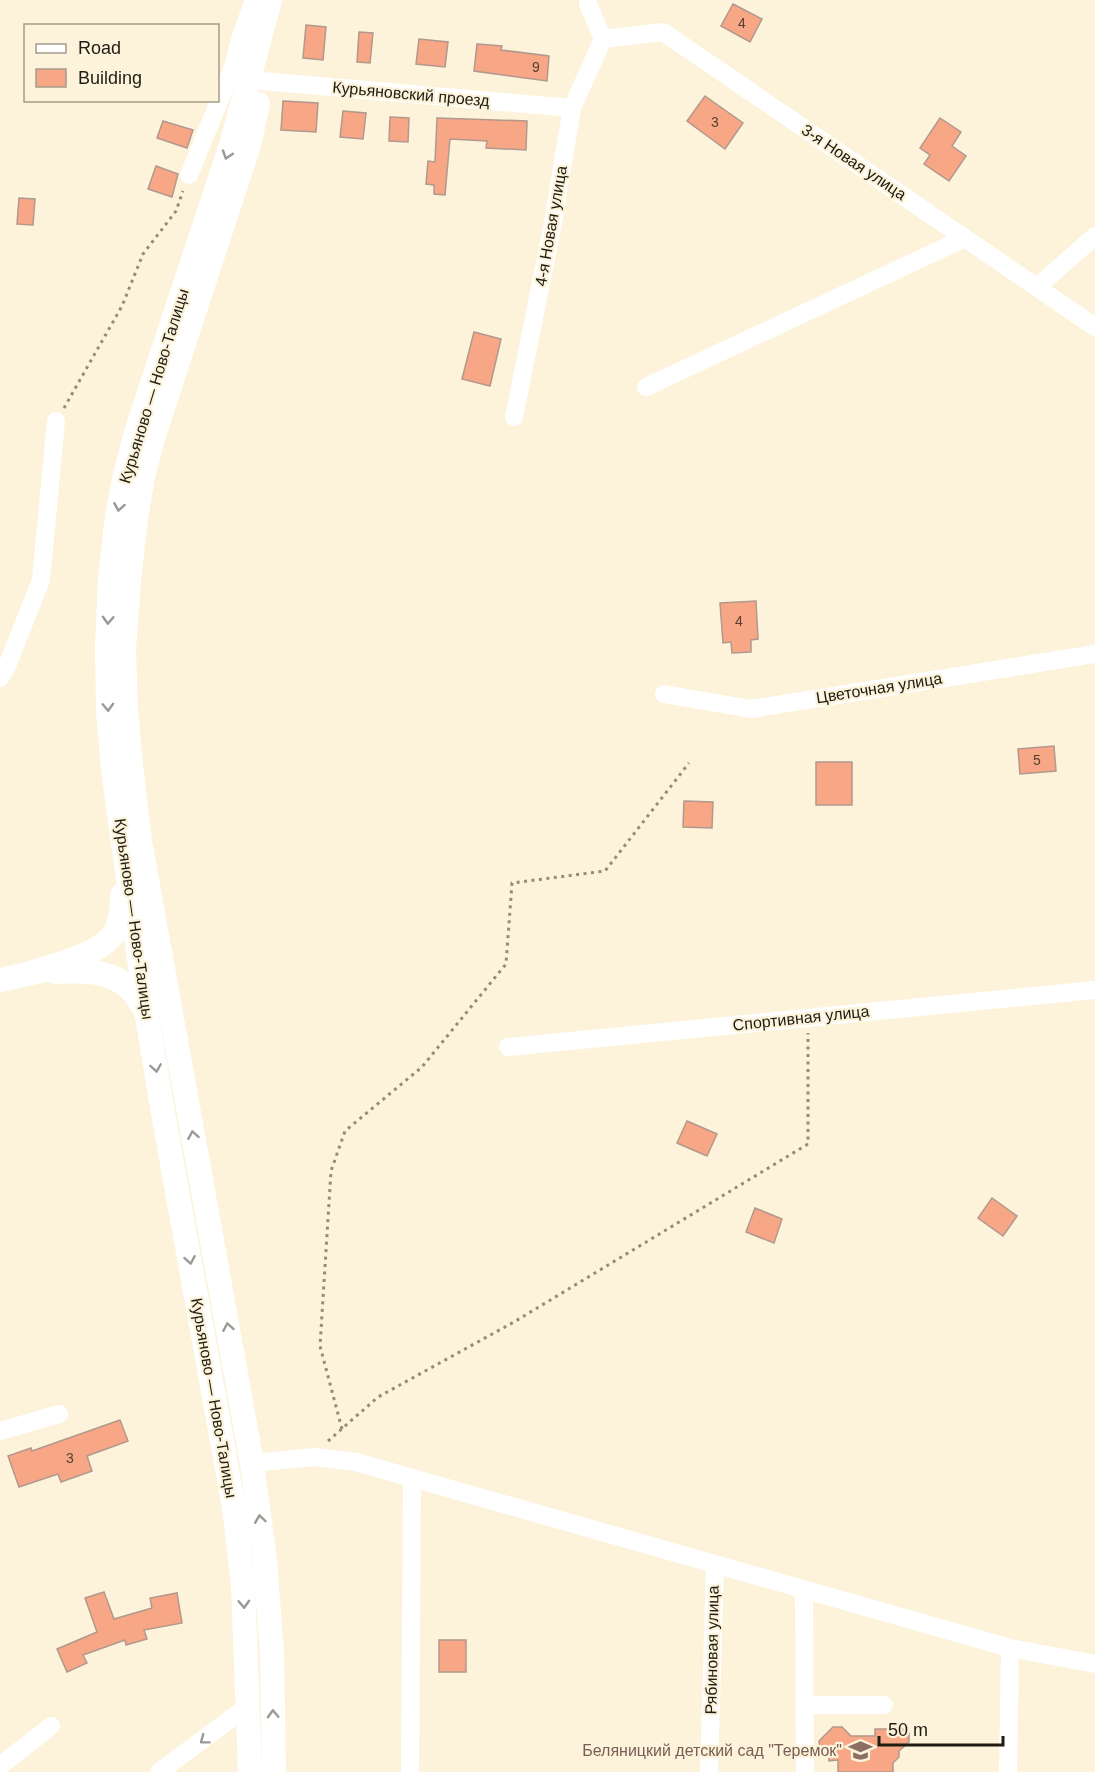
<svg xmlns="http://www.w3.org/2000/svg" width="1095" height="1772" font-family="Helvetica,sans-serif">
  <rect width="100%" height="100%" fill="#fcf3da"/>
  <g fill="#f7a785" stroke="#b2988e" stroke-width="1.5">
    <polygon points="733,4 762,19 750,42 721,26"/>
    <polygon points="306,25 326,27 323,60 303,58"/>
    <polygon points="359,32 373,33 370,63 357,62"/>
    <polygon points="419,39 448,42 445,67 416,64"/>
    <polygon points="477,44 502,46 501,50 549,56 547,81 474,71"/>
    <polygon points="705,96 743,123 725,149 687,121"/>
    <polygon points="283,101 318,103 316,132 281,130"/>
    <polygon points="343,111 366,113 363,139 340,137"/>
    <polygon points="390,117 409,118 408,142 389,141"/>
    <polygon points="437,118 527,121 526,150 486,148 487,141 450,139 445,195 434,194 434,185 426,184 428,161 435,162"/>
    <polygon points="940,118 961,132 952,146 966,156 949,181 924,164 930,155 920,148"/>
    <polygon points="163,121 193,130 187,148 157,138"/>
    <polygon points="156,166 178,174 172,197 148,189"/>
    <polygon points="19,198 35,199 33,225 17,224"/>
    <polygon points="474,332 501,339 490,386 462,379"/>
    <polygon points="756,601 758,639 751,640 751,652 732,653 731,642 723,643 720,603"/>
    <polygon points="1054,746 1056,771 1020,774 1018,749"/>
    <rect x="816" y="762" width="36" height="43"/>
    <polygon points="684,801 713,802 712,828 683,827"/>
    <polygon points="687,1121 717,1134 707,1156 677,1143"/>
    <polygon points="992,1198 1017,1216 1003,1236 978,1218"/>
    <polygon points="755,1208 782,1219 774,1243 746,1232"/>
    <polygon points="120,1420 128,1441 87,1456 92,1471 61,1482 58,1474 19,1487 8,1456 31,1448 32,1451"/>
    <polygon points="104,1592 114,1619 152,1608 150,1598 177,1593 182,1623 144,1630 147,1639 126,1645 125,1640 83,1655 87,1663 67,1672 57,1649 97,1632 85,1598"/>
    <rect x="439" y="1640" width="27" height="32"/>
    <polygon points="833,1727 842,1727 851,1736 875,1736 875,1729 905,1729 909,1733 909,1742 899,1751 899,1757 893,1763 893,1772 838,1772 838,1760 829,1761 829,1751 820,1751 819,1741"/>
  </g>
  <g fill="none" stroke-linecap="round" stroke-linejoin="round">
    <g stroke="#928c7b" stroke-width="3" stroke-dasharray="3 4.5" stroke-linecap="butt">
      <polyline points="64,408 122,306 143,254 176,211 183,191"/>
      <polyline points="342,1429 320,1346 331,1171 345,1131 422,1067 506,964 512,883 605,871 689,763"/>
      <polyline points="328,1441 378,1397 514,1322 808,1144 808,1033"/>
    </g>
    <g stroke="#fff" stroke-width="18">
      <polyline points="588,0 588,4 603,39"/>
      <polyline points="603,39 663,32 1095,327"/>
      <polyline points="250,78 262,81 572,108"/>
      <polyline points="189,175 233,67 241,36 254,0"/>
      <polyline points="1037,287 1095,236"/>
      <polyline points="646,387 965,238"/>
      <polyline points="514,417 552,228 572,108 603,39"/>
      <polyline points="0,678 7,666 41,580 56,421"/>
      <polyline points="664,694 751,709 1095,654"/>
      <polyline points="508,1047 1095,990"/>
      <polyline points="0,1431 59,1414"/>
      <polyline points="252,1463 315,1457 356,1462 1010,1648 1095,1664"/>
      <polyline points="804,1590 805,1772"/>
      <polyline points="805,1705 884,1705"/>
      <polyline points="0,1766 51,1726"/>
      <polyline points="159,1772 248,1706"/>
      <polyline points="410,1772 412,1478"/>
      <polyline points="709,1772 715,1565"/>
      <polyline points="1008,1772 1010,1648"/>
    </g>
    <g stroke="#fff" stroke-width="24">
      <polyline points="258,104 249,145 154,435 143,477 136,518 129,580 124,649 126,710 131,765 140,841 252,1463 265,1560 272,1654 274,1772"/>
      <path d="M 56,972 C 82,971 110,969 130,989 C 136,994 140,1002 145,1009"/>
      <path d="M 30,973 C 56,964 92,958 112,936 C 120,928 122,906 122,895"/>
      <polyline points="0,980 46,970"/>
      <polyline points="250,1772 243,1583 234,1508 163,1113 146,1010 113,769 108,711 107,649 110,578 117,516 125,475 137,429 232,142 270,0"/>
    </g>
  </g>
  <defs><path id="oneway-chevron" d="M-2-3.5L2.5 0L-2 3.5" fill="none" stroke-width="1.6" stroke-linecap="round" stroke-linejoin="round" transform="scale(1.5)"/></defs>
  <g stroke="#9a9995">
    <use href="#oneway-chevron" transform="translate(227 155) rotate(108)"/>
    <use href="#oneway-chevron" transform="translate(119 507) rotate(100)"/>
    <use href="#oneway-chevron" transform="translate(108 620) rotate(93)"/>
    <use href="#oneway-chevron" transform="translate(108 707) rotate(88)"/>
    <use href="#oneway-chevron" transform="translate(156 1068) rotate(81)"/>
    <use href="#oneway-chevron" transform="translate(193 1135) rotate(-100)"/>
    <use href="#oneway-chevron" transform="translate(190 1260) rotate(80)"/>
    <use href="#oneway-chevron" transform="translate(228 1327) rotate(-100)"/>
    <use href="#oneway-chevron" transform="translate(260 1519) rotate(-98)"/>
    <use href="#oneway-chevron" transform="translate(244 1604) rotate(87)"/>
    <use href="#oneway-chevron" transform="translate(273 1714) rotate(-92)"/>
    <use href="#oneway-chevron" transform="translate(204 1740) rotate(143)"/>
  </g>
  <defs>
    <symbol id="school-bare" viewBox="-9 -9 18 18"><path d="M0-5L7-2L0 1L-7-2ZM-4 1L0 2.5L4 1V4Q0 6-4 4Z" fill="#8d6e63" stroke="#fcf3da" stroke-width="2.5" paint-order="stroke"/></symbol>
  </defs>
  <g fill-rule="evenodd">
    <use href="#school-bare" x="844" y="1734" width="33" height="33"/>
  </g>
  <g text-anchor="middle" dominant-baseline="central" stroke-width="4.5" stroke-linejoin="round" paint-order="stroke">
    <g font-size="14" fill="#553f30">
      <text x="742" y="23">4</text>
      <text x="536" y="67">9</text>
      <text x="715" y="122">3</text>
      <text x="739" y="621">4</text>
      <text x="1037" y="760">5</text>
      <text x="70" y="1458">3</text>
    </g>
    <g font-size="16" fill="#1f1c13" stroke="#fcf3da">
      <text transform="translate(411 94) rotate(5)">Курьяновский проезд</text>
      <text transform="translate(854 162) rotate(34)">3-я Новая улица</text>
      <text transform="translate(551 226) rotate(-80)">4-я Новая улица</text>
      <text transform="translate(154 386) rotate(-73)">Курьяново — Ново-Талицы</text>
      <text transform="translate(879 688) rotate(-9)">Цветочная улица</text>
      <text transform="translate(134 919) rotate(82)">Курьяново — Ново-Талицы</text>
      <text transform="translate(801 1018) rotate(-6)">Спортивная улица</text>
      <text transform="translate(214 1398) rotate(80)">Курьяново — Ново-Талицы</text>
      <text transform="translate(712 1650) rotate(-89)">Рябиновая улица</text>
    </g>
    <g font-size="16" fill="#785e54" stroke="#fcf3da" text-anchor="end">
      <text x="842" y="1750">Беляницкий детский сад "Теремок"</text>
    </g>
  </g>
  <rect x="24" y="24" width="195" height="78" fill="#fcf3da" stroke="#a49d8a" stroke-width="1.5"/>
  <rect x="36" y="44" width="30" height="9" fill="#ffffff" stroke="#a49d8a" stroke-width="1.5"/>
  <text x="78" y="54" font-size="18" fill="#1f1c13">Road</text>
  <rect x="36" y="69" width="30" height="18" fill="#f7a785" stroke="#a49d8a" stroke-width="1.5"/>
  <text x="78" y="84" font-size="18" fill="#1f1c13">Building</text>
  <path d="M879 1736v9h124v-9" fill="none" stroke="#1f1c13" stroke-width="3"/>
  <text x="888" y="1736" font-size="18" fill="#1f1c13" stroke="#fcf3da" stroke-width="4.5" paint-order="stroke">50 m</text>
</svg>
